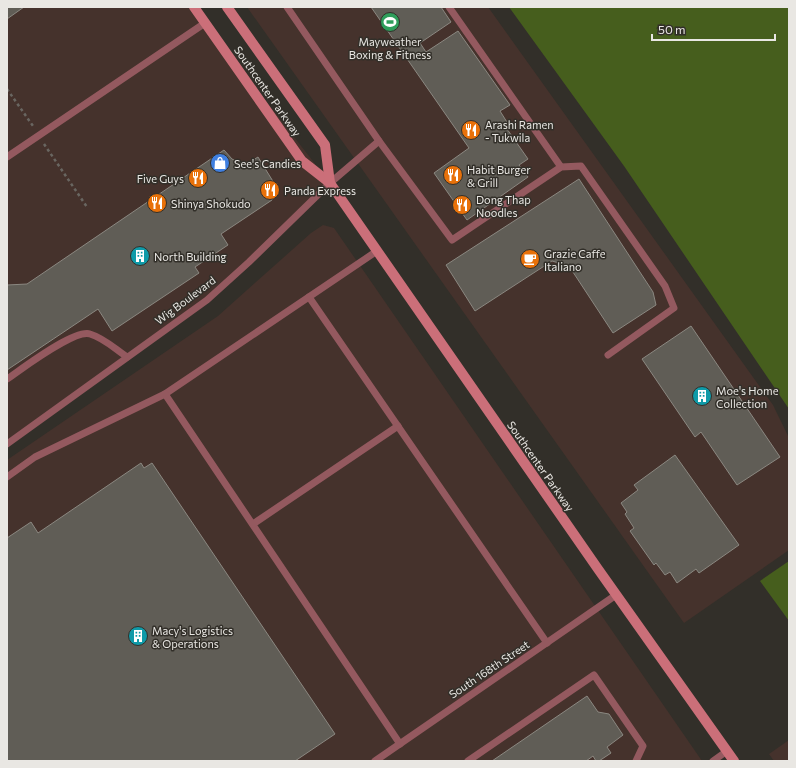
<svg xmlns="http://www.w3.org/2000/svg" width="796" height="768" font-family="Commissioner,sans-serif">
  <rect width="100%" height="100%" fill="#322f29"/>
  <g fill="#45322c">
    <polygon points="7,7 195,7 205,23 330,183 207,300 7,444"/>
    <polygon points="247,7 488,7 773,405 789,438 789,550 684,623"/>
    <polygon points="323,225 334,228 702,761 7,761 7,460 218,316 311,233"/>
    <polygon points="789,740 789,761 774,761 769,754"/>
  </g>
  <g fill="#465e1d">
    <polygon points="509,7 789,7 789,409 624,166"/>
    <polygon points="789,561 789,621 760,581"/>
  </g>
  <g fill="#605d56" stroke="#8b8881">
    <polygon points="7,7 24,7 7,19"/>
    <polygon points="371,7 441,7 451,22 420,43 426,52 458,31 510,105 500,111 510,127 507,129 528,159 519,165 528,177 467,220 434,173 469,148"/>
    <polygon points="224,150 232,159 240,163 250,162 258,157 274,183 272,200 221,234 228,245 195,267 199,273 112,331 98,309 7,370 7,285 27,284"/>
    <polygon points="579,179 653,292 656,305 613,333 569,266 552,261 475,311 446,265"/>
    <polygon points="691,326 780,457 737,485 701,432 695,437 642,359"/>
    <polygon points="675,455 739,545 699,573 696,569 677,583 670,572 665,575 656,563 654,565 630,531 634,528 625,514 627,512 621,503 638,490 634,485"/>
    <polygon points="141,463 144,468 152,463 335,734 295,761 7,761 7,538 31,522 38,533"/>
    <polygon points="587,696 598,712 609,714 623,735 607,747 611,753 599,761 596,761 593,756 586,761 492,761"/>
  </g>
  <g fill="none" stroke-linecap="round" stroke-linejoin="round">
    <g stroke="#696661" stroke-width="2.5" stroke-dasharray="3 3" stroke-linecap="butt">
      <polyline points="7,89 33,126"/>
      <polyline points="44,144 87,207"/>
    </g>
    <g stroke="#94595f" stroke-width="7">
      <polyline points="287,7 379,141 452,240 561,167 581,166 665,286 674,308 608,355"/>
      <polyline points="449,7 561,167"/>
      <polyline points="7,157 205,23"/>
      <polyline points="309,297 547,643"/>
      <path d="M 7,379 C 22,369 74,329 90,334 C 104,338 115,349 127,357"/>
      <polyline points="165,394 377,251"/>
      <polyline points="7,444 207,300 249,262 330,183 379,141"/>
      <polyline points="7,477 35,457 165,394 400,744"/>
      <polyline points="253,524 398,426"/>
      <polyline points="375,761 616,595"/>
      <polyline points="468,761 594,675 643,746 636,761"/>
      <polyline points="713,761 727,751"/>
    </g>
    <g stroke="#cb6f79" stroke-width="10">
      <polyline points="194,7 302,161 330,183 598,569 734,761"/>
      <polyline points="227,7 325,145 330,183"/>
    </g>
  </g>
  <defs>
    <symbol id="stadium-disc" viewBox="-11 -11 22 22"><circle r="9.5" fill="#2e9e5b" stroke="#322f29"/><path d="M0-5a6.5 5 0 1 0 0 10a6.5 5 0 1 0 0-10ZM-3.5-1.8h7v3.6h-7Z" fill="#fff"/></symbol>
    <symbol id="restaurant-disc" viewBox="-11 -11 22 22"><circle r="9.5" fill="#e8710a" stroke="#322f29"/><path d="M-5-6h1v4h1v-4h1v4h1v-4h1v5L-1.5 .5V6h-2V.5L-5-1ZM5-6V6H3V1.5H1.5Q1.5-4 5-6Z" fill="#fff"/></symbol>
    <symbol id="shop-disc" viewBox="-11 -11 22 22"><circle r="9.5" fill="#3f7fe0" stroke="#322f29"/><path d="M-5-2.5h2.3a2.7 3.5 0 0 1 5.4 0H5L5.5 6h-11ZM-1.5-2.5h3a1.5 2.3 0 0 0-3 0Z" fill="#fff"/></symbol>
    <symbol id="building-disc" viewBox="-11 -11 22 22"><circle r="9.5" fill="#0f9aa8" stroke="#322f29"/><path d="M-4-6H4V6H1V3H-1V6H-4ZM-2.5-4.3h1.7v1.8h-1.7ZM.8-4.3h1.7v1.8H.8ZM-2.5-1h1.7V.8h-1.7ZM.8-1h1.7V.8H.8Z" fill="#fff"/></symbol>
    <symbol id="cafe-disc" viewBox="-11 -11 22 22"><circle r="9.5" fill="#e8710a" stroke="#322f29"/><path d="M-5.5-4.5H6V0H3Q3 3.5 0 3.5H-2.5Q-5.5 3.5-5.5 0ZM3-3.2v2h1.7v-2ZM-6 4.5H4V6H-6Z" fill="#fff"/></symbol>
  </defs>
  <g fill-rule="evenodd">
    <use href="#stadium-disc" x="379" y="11" width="22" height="22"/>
    <use href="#restaurant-disc" x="460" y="119" width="22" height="22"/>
    <use href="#shop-disc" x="209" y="152" width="22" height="22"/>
    <use href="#restaurant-disc" x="442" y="164" width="22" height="22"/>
    <use href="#restaurant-disc" x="187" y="167" width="22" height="22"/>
    <use href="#restaurant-disc" x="259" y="179" width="22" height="22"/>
    <use href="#restaurant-disc" x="146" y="192" width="22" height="22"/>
    <use href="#restaurant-disc" x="451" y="194" width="22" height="22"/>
    <use href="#building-disc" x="129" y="245" width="22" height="22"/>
    <use href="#cafe-disc" x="519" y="248" width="22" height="22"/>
    <use href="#building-disc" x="691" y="385" width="22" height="22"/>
    <use href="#building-disc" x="127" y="625" width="22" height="22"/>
  </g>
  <g text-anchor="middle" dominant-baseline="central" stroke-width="3" stroke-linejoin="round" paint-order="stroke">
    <g font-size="11" fill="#e9e7e3" stroke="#322f29" text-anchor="start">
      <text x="390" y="41" text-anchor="middle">Mayweather<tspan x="390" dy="13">Boxing &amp; Fitness</tspan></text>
      <text x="485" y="124">Arashi Ramen<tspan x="485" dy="13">- Tukwila</tspan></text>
      <text x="234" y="163">See's Candies</text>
      <text x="467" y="169">Habit Burger<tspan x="467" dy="13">&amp; Grill</tspan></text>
      <text x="184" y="178" text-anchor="end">Five Guys</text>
      <text x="284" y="190">Panda Express</text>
      <text x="476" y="199">Dong Thap<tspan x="476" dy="13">Noodles</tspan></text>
      <text x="171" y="203">Shinya Shokudo</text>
      <text x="544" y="253">Grazie Caffe<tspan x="544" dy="13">Italiano</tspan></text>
      <text x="154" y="256">North Building</text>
      <text x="716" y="390">Moe's Home<tspan x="716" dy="13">Collection</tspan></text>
      <text x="152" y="630">Macy's Logistics<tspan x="152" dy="13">&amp; Operations</tspan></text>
    </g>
    <g font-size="11" fill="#e9e7e3" stroke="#322f29">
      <text transform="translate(268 91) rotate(55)">Southcenter Parkway</text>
      <text transform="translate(185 300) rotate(-37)">Wig Boulevard</text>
      <text transform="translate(541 466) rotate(55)">Southcenter Parkway</text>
      <text transform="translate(489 669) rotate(-34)">South 168th Street</text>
    </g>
  </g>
  <rect width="796" height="768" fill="none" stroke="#e9e7e3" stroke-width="16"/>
  <path d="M652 34v6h123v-6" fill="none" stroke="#e9e7e3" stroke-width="2"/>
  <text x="658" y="34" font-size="12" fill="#e9e7e3" stroke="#322f29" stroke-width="3" paint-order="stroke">50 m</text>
</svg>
